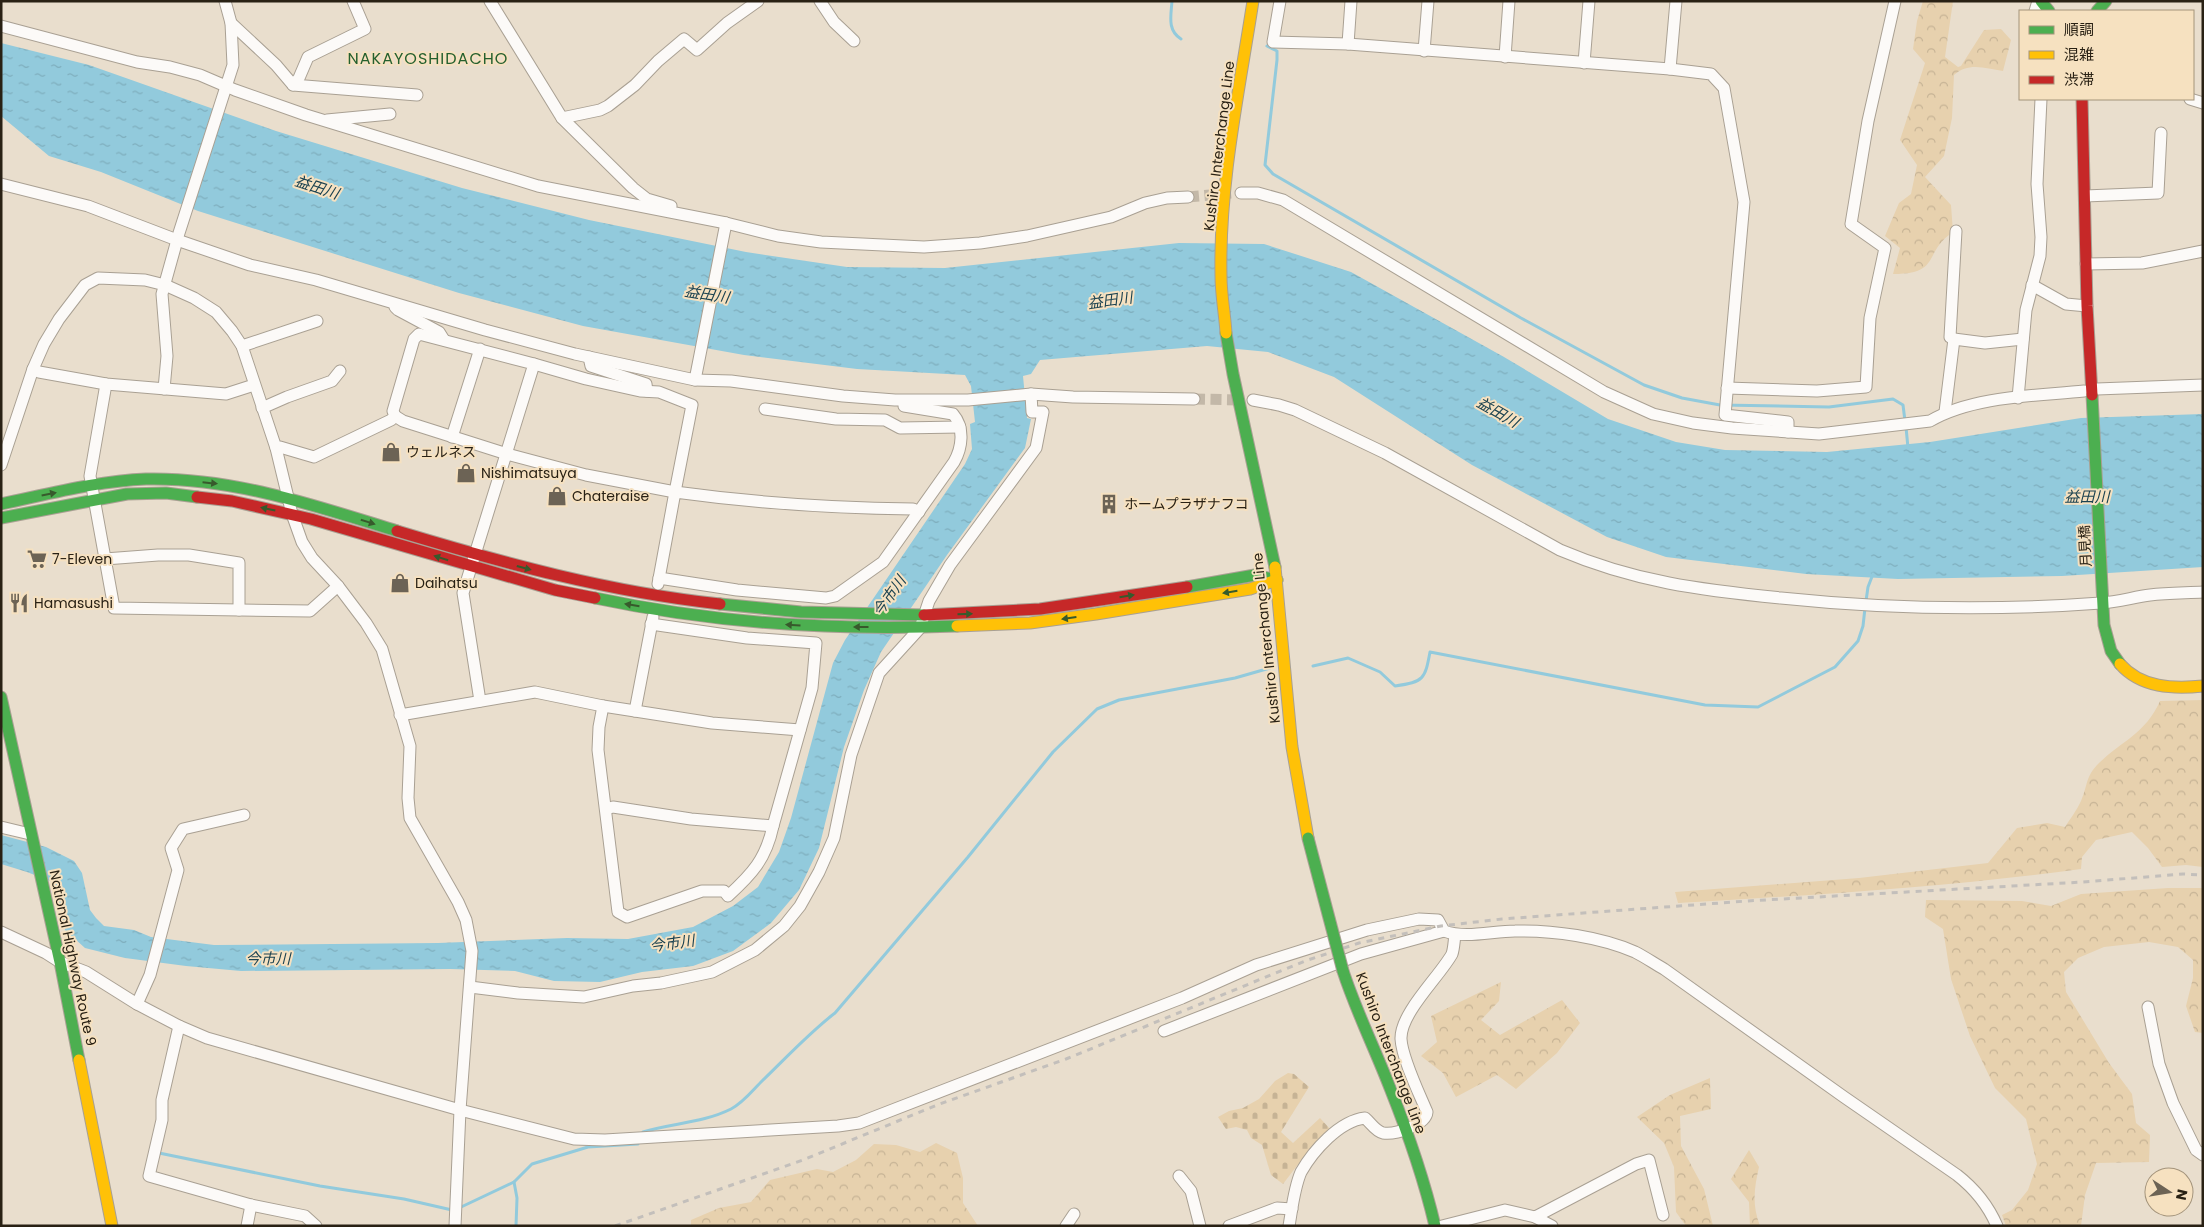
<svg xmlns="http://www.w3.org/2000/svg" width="2204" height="1227" font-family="Poppins,'Noto Sans JP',sans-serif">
  <defs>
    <pattern id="forest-crowns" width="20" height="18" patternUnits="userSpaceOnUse" patternTransform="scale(1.25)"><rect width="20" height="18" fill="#e7d1ae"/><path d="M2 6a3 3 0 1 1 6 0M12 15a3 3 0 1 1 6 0" fill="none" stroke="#c6b395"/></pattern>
    <pattern id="cemetery-stones" width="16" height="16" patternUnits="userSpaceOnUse" patternTransform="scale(1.25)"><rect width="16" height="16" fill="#e7d1ae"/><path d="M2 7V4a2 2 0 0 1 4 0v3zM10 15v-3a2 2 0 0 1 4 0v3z" fill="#c6b395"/></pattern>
    <pattern id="water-ripples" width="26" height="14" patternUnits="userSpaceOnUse" patternTransform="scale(1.25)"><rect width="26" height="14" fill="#92cadc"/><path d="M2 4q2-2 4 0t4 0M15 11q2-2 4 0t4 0" fill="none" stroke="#7eadbc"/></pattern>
  </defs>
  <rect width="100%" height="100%" fill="#e9decd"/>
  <g fill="url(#forest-crowns)">
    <path d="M 1923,1 L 1953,1 L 1945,57 L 1958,67 L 1961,66 L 1984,30 L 2001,29 L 2011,40 L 2003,71 C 1985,68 1968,62 1954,75 L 1952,118 L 1944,156 L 1925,177 L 1951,205 L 1953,232 C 1922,253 1942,274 1893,274 L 1900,248 L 1885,236 L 1899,203 L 1911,194 L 1917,165 L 1900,140 L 1925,63 L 1913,49 L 1917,21 Z"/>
    <path d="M 2203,700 L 2203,867 L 2186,865 L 2162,867 L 2148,848 L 2132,832 L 2096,840 L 2082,857 L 2081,869 C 1947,887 1813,895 1678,903 L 1675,892 L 1859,878 L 1988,863 L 2017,828 L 2047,823 L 2065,827 C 2070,819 2077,810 2081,801 C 2088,785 2085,777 2099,763 C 2123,740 2145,734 2160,701 Z"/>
    <polygon points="2168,888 2203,888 2203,1033 2195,1032 2186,1006 2193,978 2193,960 2178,947 2149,942 2104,947 2078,958 2064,972 2066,992 2109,1063 2132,1094 2136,1123 2150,1135 2149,1162 2096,1163 2085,1195 2081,1226 2006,1226 2002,1215 2012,1210 2028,1190 2037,1164 2026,1119 1995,1088 1970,1036 1951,979 1943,929 1925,917 1926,900 2022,901 2051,906 2081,894"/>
    <polygon points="1501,982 1499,1001 1481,1020 1500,1035 1562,1000 1580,1023 1557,1053 1516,1089 1497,1075 1456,1097 1443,1073 1421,1056 1437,1042 1431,1016"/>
    <polygon points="1710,1078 1711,1109 1680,1116 1681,1146 1704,1189 1713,1226 1686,1226 1676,1212 1674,1167 1664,1143 1637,1117 1670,1095"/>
    <polygon points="936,1143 957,1153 963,1178 963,1203 978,1226 691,1226 691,1220 719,1208 751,1202 770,1180 817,1169 833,1172 856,1160 874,1144 896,1145 920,1152"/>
    <path d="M 1749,1150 L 1759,1167 C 1754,1189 1752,1205 1760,1226 L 1750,1226 L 1749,1202 L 1731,1179 Z"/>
  </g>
  <polygon fill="url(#cemetery-stones)" points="1288,1073 1294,1074 1309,1087 1281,1132 1293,1143 1320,1118 1330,1129 1309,1150 1283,1184 1271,1175 1262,1145 1251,1138 1247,1130 1236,1127 1226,1129 1218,1117 1229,1111 1243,1108 1259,1099 1275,1081"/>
  <polygon fill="url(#water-ripples)" points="1,43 89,65 276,131 462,188 589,220 746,252 847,267 945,268 1179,243 1264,244 1351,272 1504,357 1608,419 1676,442 1725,450 1827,452 1930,442 2081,418 2203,414 2203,567 2062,576 1898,579 1806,574 1666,557 1607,537 1472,465 1334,377 1268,352 1207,346 1040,360 1031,374 1023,376 1027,418 1031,419 1025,448 947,555 881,652 864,690 844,747 819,848 799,890 771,923 733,951 693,966 642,972 600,982 554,981 515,971 450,969 241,971 186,966 125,958 85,948 65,930 55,883 27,872 1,864 1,835 46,847 74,861 82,873 90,910 96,918 104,926 134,930 151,937 214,945 438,943 567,938 628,939 693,927 733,906 758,887 779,852 791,818 833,663 845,640 965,464 972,449 970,424 975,422 971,386 965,375 857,369 744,355 583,326 459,293 198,211 101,172 49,156 1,116"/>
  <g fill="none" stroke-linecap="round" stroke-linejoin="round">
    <g stroke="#92cadc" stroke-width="3">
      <path d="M 1172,1 C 1171,16 1167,30 1181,39"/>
      <polyline points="1267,46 1277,51 1277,60 1265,165 1273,174 1521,318 1644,385 1682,398 1720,405 1829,407 1893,399 1903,405 1905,421"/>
      <polyline points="1906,427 1908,448"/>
      <polyline points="1866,601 1868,587 1873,574"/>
      <path d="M 1313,666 L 1348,658 L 1380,672 L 1395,686 C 1424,682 1425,679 1430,652 L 1705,705 L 1758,707 L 1835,667 L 1858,641 L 1863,626 L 1865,608"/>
      <path d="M 641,1135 L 643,1132 C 672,1123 703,1123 731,1109 C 743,1103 753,1090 762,1081 C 786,1058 809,1033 835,1013 L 968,857 L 1053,752 L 1097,709 L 1119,700 L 1235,678 L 1270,668"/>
      <polyline points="159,1153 320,1186 404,1199 452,1210"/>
      <polyline points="514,1182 517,1198 516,1226"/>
      <polyline points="459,1208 514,1182 532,1164 588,1147 638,1144 639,1141"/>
    </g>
    <g stroke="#c3b8a8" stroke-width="11" stroke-dasharray="11 5.5" stroke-linecap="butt">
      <polyline points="1188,197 1231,193"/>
      <polyline points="1194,399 1244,400"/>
    </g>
    <defs>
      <g id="street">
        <polyline points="490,1 562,118 633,188 647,199 671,206"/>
        <polyline points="820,1 834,22 854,41"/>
        <polyline points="1280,1 1273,42 1348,44 1670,69 1676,1"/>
        <polyline points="2035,11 2038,1"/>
        <polyline points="231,23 276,65 293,85 417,95"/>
        <polyline points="1,26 137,62 170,67 200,75 235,90 306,115 538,186 726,223 778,236 821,242 924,247 980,243 1027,236 1111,217 1145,203 1167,198 1188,197"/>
        <polyline points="1348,44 1351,1"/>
        <polyline points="1424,51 1428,1"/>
        <polyline points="1505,57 1509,1"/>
        <polyline points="1584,63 1589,1"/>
        <polyline points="1670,69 1711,74 1724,88 1744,202 1725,415 1788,422 1788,432"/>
        <polyline points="293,85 299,78 308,57 365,29 353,1"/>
        <polyline points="2190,99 2203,103"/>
        <polyline points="562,118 600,110 608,106 635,85 658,61 684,39 697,50 727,23 758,1"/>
        <polyline points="327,120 390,114"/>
        <polyline points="1,184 88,206 177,240 250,265 316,280 485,330 575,354 695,380 726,223"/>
        <path d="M 1241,193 L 1258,193 L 1283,200 L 1604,392 L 1653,414 L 1693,423 L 1732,428 L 1819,434 L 1930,421 C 1973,396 2035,396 2084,391"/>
        <polyline points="2085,196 2158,193 2161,133"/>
        <polyline points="2086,264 2142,263 2203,251"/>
        <polyline points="2032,285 2066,304 2087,306"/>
        <polyline points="395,307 398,310 439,332 444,340"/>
        <polyline points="1954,339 1950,337 1956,231"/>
        <polyline points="242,346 317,321"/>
        <polyline points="589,357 591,366 646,384 647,391"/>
        <polyline points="33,369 39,372 106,384 226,394 254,385"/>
        <polyline points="695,380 731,381 843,396 895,400 968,400 1031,394 1073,397 1194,399"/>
        <polyline points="106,384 90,476 114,608 310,611 338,586"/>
        <polyline points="1727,388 1817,391 1866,387 1870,318 1885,248 1851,224 1868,121 1895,1"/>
        <polyline points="164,389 167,356 162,294 179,233 233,65 231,23 225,1"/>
        <polyline points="2097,389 2203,385"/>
        <polyline points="2018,398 2026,310 2040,256 2041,237 2037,184 2041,99"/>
        <path d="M 1253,400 L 1279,405 L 1295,410 L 1385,453 L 1560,550 C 1635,582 1701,590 1781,598 C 1887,609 1994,611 2101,603 C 2118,602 2134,597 2150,595 C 2167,593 2185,593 2203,592"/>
        <polyline points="262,408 287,397 332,381 340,371"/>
        <polyline points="765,409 836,419 885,420 900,428 960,427"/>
        <polyline points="1945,412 1954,339 1985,343 2023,339"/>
        <polyline points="395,416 403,421 507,454 586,475 675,492 692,405 659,392 640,391 586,379 534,364"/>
        <polyline points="452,437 480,349"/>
        <polyline points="276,448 280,447 314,457 391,420 395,416 393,411 414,339 419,334 534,364 463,593 480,701"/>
        <polyline points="1,465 33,369 44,344 59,319 85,285 98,278 145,280 165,285 194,298 216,312 232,331 242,346 276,448 292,514 302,542 312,558 338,586 366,623 382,649 410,746 408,798 410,818 458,902 466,920 472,951 460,1110 455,1226"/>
        <polyline points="105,559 158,555 189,555 239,563 239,610"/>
        <path d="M 659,578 L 737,590 L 826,598 L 835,596 L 883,562 L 954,462 C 962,448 965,428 953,414 L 904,406"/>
        <path d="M 658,584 L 675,492 C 755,503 832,508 913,509 L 919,512"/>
        <path d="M 603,706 L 599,727 L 598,750 L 618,912 L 627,917 L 702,891 L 724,891 L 728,896 C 752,874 766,859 773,826"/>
        <polyline points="635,711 653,617"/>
        <polyline points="400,715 535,692 603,706 712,723 800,730"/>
        <polyline points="606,809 613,807 691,819 773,826 812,688 816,643 747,638 651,624"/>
        <polyline points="1,827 30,834"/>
        <path d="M 1,932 L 46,953 L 60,962 L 86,972 L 137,1004 L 179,1026 L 207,1038 L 460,1110 L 574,1139 L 605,1140 L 838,1126 L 859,1123 L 1182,998 L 1256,965 L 1367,930 L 1419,919 L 1438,920 L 1444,931 C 1466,939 1492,931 1515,931 C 1553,930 1601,937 1635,952 C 1645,957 1655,964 1664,969 L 1844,1097 L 1957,1175 C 1975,1189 1988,1205 1997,1226"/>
        <polyline points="470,987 518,993 584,997 633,986 661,983 712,972 755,950 784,926 800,906 819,872 834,838 851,755 879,673 920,628 929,601 950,565 1036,448 1043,412 1032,412 1031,394"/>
        <polyline points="137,1004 150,975 178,870 171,848 183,829 244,815"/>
        <polyline points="2148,1007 2159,1064 2173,1103 2196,1150 2203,1155"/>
        <polyline points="179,1026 162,1100 162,1120 149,1176 251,1205 305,1216 316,1226"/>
        <polyline points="1164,1031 1361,954 1444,931"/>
        <polyline points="1179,1176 1191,1191 1200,1226"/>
        <polyline points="1535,1217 1552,1226"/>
        <polyline points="247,1226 251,1205"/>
        <polyline points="1066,1226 1074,1214"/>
        <polyline points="1229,1226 1277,1208 1292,1209"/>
        <path d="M 1289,1226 C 1292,1209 1294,1188 1301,1172 C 1313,1151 1339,1121 1365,1118 C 1371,1123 1375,1131 1383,1133 C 1395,1135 1426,1125 1427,1112 C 1419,1093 1402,1058 1401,1039 C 1400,1013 1440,976 1452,954 C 1454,948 1454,941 1455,935"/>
        <polyline points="1442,1226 1505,1210 1535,1217 1636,1164 1649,1160 1663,1215"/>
      </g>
      <g id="fast">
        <polyline points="2041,1 2049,11"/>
        <polyline points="2097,11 2106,1"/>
        <polyline points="1226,333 1233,374 1275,567"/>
        <polyline points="2092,395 2104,625 2111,651 2120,664"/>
        <path d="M 1,504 C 49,494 97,481 146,479 C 233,477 316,506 397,531"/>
        <polyline points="1,518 127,494 166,493 197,497"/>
        <polyline points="1187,587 1255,575 1277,580"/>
        <path d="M 595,598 C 713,623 836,631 957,626"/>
        <polyline points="720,604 801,612 924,615"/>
        <polyline points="1,697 60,962 79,1060"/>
        <path d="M 1343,971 C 1356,1011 1375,1049 1390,1088 C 1408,1133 1424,1179 1435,1226"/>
      </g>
      <g id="slow">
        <path d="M 1226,333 C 1225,315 1221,295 1221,276 C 1219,184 1239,92 1253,1"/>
        <polyline points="1275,567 1292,747 1308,838"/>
        <polyline points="957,626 1030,623 1096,614 1250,589 1277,580"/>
        <path d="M 2120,664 C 2141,688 2173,689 2203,686"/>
        <polyline points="79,1060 112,1226"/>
      </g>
      <g id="jam">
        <polyline points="2082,99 2087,306 2092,395"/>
        <polyline points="197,497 232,501 311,519 555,590 595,598"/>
        <path d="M 397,531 C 503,563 609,592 720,604"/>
        <polyline points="924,615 1040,609 1187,587"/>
      </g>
    </defs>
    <use href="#street" stroke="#a9a093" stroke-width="13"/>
    <use href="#fast" stroke="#a9a093" stroke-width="13"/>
    <use href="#slow" stroke="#a9a093" stroke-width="13"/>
    <use href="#jam" stroke="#a9a093" stroke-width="13"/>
    <use href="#street" stroke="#fcfaf8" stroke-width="11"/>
    <use href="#fast" stroke="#4caf50" stroke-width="11"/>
    <use href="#slow" stroke="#ffc107" stroke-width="11"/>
    <use href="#jam" stroke="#c62828" stroke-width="11"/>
    <polyline stroke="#c3bfbb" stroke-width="3" stroke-dasharray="6 6" stroke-linecap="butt" points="615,1226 803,1160 937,1105 1066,1059 1305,961 1359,943 1441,926 1502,919 1747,901 2083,882 2183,874 2203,875"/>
    <defs>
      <polyline id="fast-bridge" points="1308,838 1343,971"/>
    </defs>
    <use href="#fast-bridge" stroke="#a9a093" stroke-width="13" stroke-linecap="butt"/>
    <use href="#fast-bridge" stroke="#4caf50" stroke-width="11"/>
  </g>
  <defs><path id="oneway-solid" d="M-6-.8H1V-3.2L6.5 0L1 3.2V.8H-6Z" transform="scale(1.25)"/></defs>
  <g fill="#375a2c">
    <use href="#oneway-solid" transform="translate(210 483) rotate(6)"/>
    <use href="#oneway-solid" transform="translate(49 494) rotate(-11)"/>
    <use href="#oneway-solid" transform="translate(268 509) rotate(-168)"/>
    <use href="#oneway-solid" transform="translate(368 522) rotate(17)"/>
    <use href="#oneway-solid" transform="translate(441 558) rotate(-163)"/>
    <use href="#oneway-solid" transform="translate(524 568) rotate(15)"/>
    <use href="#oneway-solid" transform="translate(1230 592) rotate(171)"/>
    <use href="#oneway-solid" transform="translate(1127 596) rotate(-9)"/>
    <use href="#oneway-solid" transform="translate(632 605) rotate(-171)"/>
    <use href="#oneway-solid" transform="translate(965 614) rotate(-1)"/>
    <use href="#oneway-solid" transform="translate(1069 618) rotate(172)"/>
    <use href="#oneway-solid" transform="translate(793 625) rotate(-176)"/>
    <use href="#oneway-solid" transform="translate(861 627) rotate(-180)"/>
  </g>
  <defs>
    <symbol id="shop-bare" viewBox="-9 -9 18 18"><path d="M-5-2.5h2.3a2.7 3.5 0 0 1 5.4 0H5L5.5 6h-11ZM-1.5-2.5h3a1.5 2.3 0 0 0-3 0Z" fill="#6c6355" stroke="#f6e1c0" stroke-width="2.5" paint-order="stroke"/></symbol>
    <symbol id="building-bare" viewBox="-9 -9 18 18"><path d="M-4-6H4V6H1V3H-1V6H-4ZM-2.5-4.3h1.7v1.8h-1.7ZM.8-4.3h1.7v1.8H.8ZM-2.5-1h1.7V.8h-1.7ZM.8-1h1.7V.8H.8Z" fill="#6c6355" stroke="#f6e1c0" stroke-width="2.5" paint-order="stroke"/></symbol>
    <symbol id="supermarket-bare" viewBox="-9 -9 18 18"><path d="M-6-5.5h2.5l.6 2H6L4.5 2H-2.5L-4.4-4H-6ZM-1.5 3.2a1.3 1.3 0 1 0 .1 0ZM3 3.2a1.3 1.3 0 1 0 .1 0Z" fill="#6c6355" stroke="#f6e1c0" stroke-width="2.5" paint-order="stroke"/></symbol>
    <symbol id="restaurant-bare" viewBox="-9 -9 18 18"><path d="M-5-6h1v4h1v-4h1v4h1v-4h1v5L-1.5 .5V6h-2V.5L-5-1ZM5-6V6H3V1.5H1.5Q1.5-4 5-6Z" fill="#6c6355" stroke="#f6e1c0" stroke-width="2.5" paint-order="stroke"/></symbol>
  </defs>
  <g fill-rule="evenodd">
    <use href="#shop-bare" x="377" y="438" width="28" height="28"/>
    <use href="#shop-bare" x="452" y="459" width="28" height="28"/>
    <use href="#shop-bare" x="543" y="482" width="28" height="28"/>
    <use href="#building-bare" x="1095" y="490" width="28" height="28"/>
    <use href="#supermarket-bare" x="23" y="545" width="28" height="28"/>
    <use href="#shop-bare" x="386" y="569" width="28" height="28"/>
    <use href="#restaurant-bare" x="5" y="589" width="28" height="28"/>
  </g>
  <g text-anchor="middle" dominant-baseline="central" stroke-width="4" stroke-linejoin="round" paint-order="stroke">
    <g font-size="14" fill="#292114" stroke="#f6e1c0">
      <text transform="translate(1219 146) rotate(-83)">Kushiro Interchange Line</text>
      <text transform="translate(2085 546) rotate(-93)">月見橋</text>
      <text transform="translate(1266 638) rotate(-96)">Kushiro Interchange Line</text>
      <text transform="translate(73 958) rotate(78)">National Highway Route 9</text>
      <text transform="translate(1391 1053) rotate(69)">Kushiro Interchange Line</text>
    </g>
    <g font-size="14" fill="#292114" stroke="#f6e1c0" text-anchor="start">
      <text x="406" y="452">ウェルネス</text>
      <text x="481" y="473">Nishimatsuya</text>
      <text x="572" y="496">Chateraise</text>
      <text x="1124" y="504">ホームプラザナフコ</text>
      <text x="52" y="559">7-Eleven</text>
      <text x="415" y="583">Daihatsu</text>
      <text x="34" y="603">Hamasushi</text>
    </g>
    <g font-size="15" font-style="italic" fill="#1b4250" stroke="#f6e1c0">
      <text transform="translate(317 187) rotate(18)">益田川</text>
      <text transform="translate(707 294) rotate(9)">益田川</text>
      <text transform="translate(1110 300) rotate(-8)">益田川</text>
      <text transform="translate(1498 412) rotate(30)">益田川</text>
      <text x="2087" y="496">益田川</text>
      <text transform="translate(889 596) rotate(-55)">今市川</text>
      <text transform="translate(672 943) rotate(-8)">今市川</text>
      <text x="268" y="958">今市川</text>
    </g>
    <g font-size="16" letter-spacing="1" fill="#25602e" stroke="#f6e1c0">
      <text x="428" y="58">NAKAYOSHIDACHO</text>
    </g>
  </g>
  <rect width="2204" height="1227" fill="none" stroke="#292114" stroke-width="5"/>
  <rect x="2019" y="10" width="175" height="90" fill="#f6e1c0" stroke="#a4947b"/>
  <rect x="2029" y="26" width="25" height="8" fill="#4caf50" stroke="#a4947b"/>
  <text x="2064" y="35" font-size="15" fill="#292114">順調</text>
  <rect x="2029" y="51" width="25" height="8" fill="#ffc107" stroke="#a4947b"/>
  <text x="2064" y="60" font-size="15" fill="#292114">混雑</text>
  <rect x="2029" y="76" width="25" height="8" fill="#c62828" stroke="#a4947b"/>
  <text x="2064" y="85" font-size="15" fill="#292114">渋滞</text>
  <g transform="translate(2169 1192) rotate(102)"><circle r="24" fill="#f6e1c0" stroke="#a4947b"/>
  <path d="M0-4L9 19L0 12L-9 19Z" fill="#6c6355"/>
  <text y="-8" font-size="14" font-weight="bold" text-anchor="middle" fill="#292114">N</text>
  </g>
</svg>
